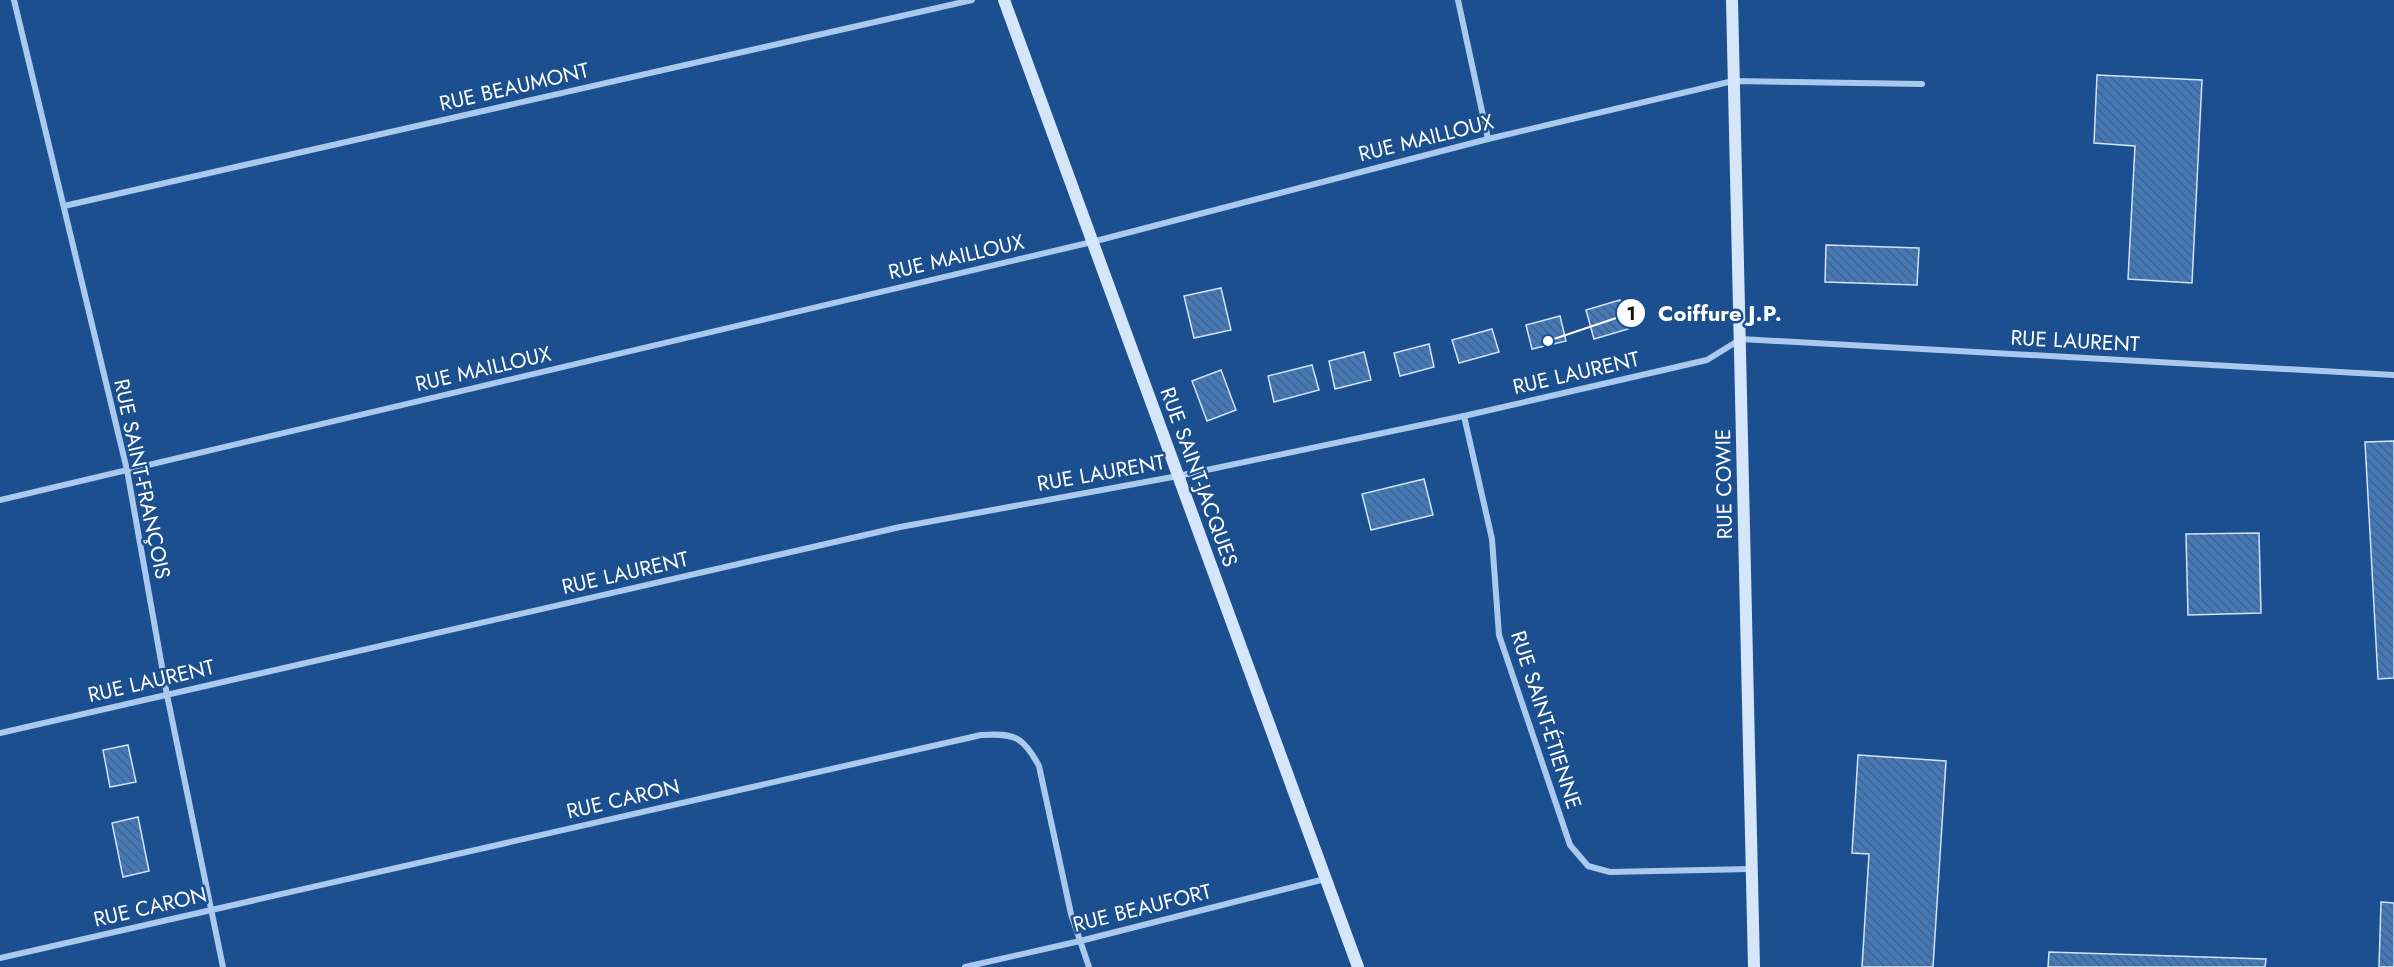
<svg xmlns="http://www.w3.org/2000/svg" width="2394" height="967" font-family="Jost,sans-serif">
  <defs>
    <pattern id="building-back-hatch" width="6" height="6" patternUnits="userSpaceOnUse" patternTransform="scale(1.5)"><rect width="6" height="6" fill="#4478b7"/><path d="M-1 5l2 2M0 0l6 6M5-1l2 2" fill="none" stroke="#486282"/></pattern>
  </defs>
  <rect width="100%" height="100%" fill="#1b4f8f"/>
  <g fill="url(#building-back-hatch)" stroke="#cfe3fa" stroke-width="1.5">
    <polygon points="2097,75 2202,80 2192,283 2128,279 2135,146 2094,143"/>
    <polygon points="1826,245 1919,248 1917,285 1825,282"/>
    <polygon points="1221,288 1231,330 1194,338 1184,296"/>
    <polygon points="1620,300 1628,329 1594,339 1586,310"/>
    <polygon points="1560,316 1566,341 1532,349 1526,325"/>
    <polygon points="1492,329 1499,352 1459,363 1452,340"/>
    <polygon points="1429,344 1434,367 1400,376 1394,353"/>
    <polygon points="1364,352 1371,380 1335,389 1329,361"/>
    <polygon points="1312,365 1319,390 1274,402 1268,376"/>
    <polygon points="1221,370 1236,410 1207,421 1192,381"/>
    <polygon points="2394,441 2394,678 2378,679 2365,442"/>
    <polygon points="1424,479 1433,515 1371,530 1362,494"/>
    <polygon points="2259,533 2261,613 2188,615 2186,534"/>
    <polygon points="128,745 136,782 110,787 103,750"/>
    <polygon points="1858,755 1946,761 1933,967 1862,967 1869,854 1852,853"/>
    <polygon points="138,817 149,871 123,877 112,823"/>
    <polygon points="2381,902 2394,903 2394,967 2379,967"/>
    <polygon points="2049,952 2266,959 2265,967 2048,967"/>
  </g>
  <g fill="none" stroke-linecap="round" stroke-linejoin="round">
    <g stroke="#a9c9ee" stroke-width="6">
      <polyline points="14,0 127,470 167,695 223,967"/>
      <polyline points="1458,0 1488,139"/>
      <polyline points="64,206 972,0"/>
      <polyline points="1464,416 1492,539 1499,635 1570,845 1588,866 1610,872 1751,869"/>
      <polyline points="0,500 1092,242 1488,139 1733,81 1922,84"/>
      <polyline points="0,733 900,527 1178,476 1464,416 1707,360 1741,339 2394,375"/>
      <path d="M 0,958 L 981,735 C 1014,733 1023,736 1039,766 L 1071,914 L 1089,967"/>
      <polyline points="965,967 1080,941 1325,879"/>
    </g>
    <g stroke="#d6e6fa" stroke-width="12">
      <polyline points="1004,0 1358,967"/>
      <polyline points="1732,0 1754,967"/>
    </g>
  </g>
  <g text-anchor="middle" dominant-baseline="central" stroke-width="5" stroke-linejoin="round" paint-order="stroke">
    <g font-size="21" fill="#fff" stroke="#1b4f8f">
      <text transform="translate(514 87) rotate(-13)">RUE BEAUMONT</text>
      <text transform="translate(1426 138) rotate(-14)">RUE MAILLOUX</text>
      <text transform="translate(956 257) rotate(-13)">RUE MAILLOUX</text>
      <text transform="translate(2075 341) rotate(3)">RUE LAURENT</text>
      <text transform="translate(483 369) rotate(-13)">RUE MAILLOUX</text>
      <text transform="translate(1576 373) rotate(-13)">RUE LAURENT</text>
      <text transform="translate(1101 473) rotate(-10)">RUE LAURENT</text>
      <text transform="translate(1199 477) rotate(70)">RUE SAINT-JACQUES</text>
      <text transform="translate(142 479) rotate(78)">RUE SAINT-FRANÇOIS</text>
      <text transform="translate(1724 484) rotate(-91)">RUE COWIE</text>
      <text transform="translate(625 573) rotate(-13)">RUE LAURENT</text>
      <text transform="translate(151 681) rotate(-13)">RUE LAURENT</text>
      <text transform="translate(1546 720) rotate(72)">RUE SAINT-ÉTIENNE</text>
      <text transform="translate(623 799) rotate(-13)">RUE CARON</text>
      <text transform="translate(150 907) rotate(-13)">RUE CARON</text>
      <text transform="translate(1142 908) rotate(-14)">RUE BEAUFORT</text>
    </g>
  </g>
  <path fill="none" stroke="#fff" stroke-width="2" d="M1548 341L1631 313"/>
  <g fill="#fff" stroke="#1b4f8f" stroke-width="2">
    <circle cx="1548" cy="341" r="6"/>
    <circle cx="1631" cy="313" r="15"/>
  </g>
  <g font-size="18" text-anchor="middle" font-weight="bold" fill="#111">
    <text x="1631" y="320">1</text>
  </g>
  <g font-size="22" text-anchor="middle" font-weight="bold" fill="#fff" stroke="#1b4f8f" stroke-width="5" stroke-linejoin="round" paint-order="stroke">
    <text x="1720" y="321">Coiffure J.P.</text>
  </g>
</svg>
